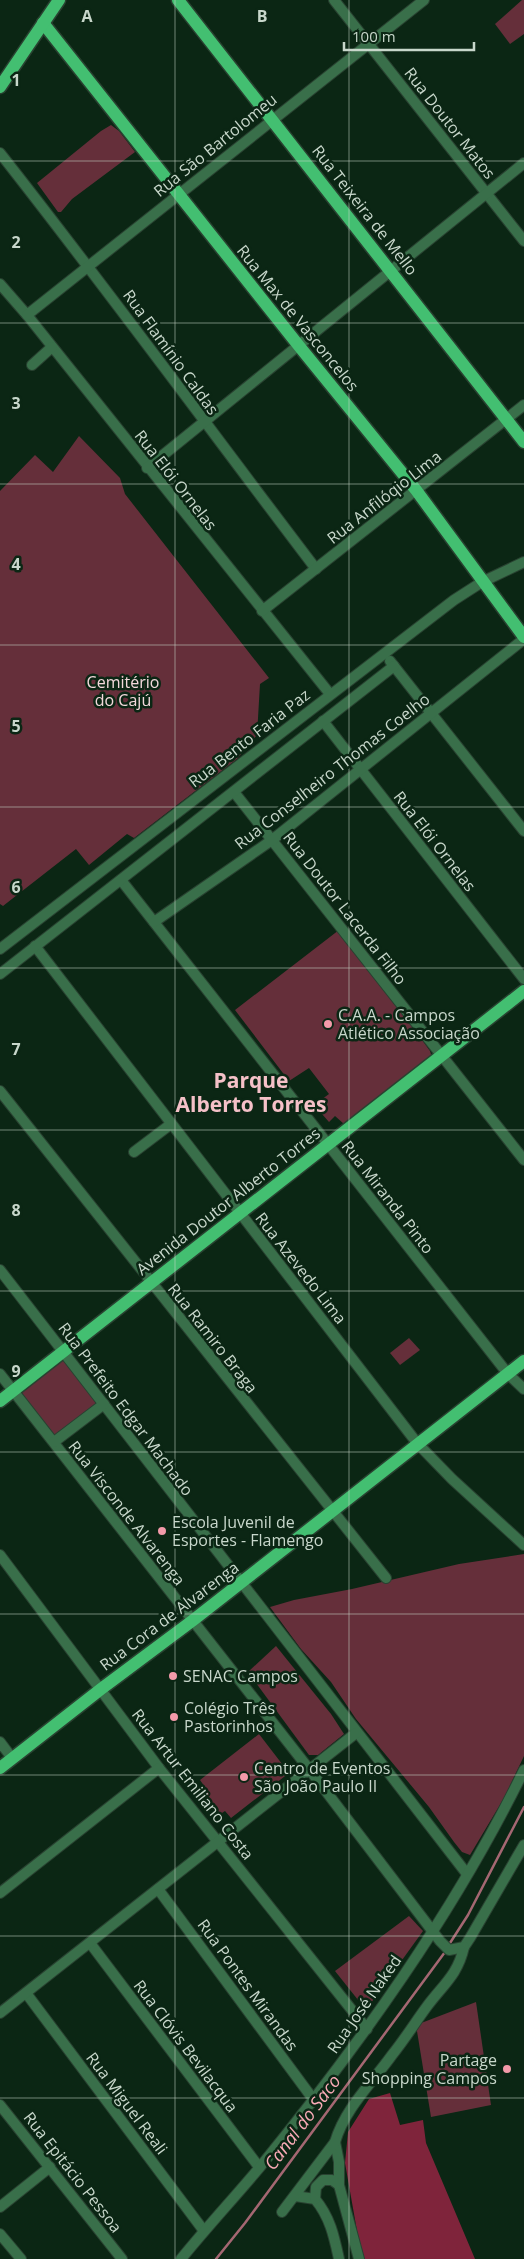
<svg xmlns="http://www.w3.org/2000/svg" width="524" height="2259" font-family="'Open Sans',sans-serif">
  <rect width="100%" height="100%" fill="#0b2614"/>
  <g fill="#652f3a">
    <polygon points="522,0 524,0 524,34 510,44 495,24"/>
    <polygon points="111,125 119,131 135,152 72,199 61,212 58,212 37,183 101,131"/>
    <polygon points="79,436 120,478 125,494 269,678 260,684 257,735 237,759 134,838 127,834 89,865 76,849 3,906 0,904 0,491 35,455 53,472"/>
    <polygon points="339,930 417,1033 430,1051 432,1057 344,1124 335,1116 329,1122 314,1105 329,1094 309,1068 289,1081 235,1010"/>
    <polygon points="409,1338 420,1350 400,1365 390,1353"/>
    <polygon points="63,1355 100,1404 56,1438 19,1390"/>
    <polygon points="524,1554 524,1756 504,1798 470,1855 462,1852 454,1842 429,1807 356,1719 331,1682 301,1649 270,1607 294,1600 352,1589 459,1564"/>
    <polygon points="276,1646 331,1714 344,1734 318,1755 309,1755 248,1672"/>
    <polygon points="259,1734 289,1773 231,1818 225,1811 219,1815 202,1794 207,1790 200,1780"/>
    <polygon points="409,1916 423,1931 366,2010 335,1971"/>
    <polygon points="476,2002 491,2105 431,2117 416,2025"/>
  </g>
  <polygon fill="#7f243b" points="390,2093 400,2125 423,2120 426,2143 475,2259 362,2259 345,2163 348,2132 369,2099"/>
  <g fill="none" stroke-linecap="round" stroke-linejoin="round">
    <g stroke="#a46772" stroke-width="2.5">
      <polyline points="450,1943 468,1915 524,1807"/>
      <polyline points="216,2259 245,2223 445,1952"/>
    </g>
    <defs>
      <g id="minor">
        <polyline points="334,0 524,241"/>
        <path d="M 0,153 C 108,290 211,431 316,569"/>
        <polyline points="0,284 27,315 330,694"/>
        <polyline points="27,315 424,0"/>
        <polyline points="32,365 52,347"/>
        <polyline points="147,468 524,163"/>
        <polyline points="262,611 524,405"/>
        <polyline points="390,661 524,831"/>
        <polyline points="323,721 524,979"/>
        <polyline points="234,792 524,1160"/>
        <polyline points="121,880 508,1374 524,1389"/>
        <polyline points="154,922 272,840 524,639"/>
        <polyline points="35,946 417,1443 452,1479 524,1545"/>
        <polyline points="0,949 454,600 482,582 524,562"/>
        <polyline points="0,974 394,666"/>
        <polyline points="0,1091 386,1578"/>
        <polyline points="134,1152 171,1124"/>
        <polyline points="0,1270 467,1874"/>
        <polyline points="0,1374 309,1769 440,1941 449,1950 464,1947 470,1938 524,1845"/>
        <polyline points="54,1442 104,1404"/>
        <polyline points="0,1555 159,1768 367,2029"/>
        <polyline points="0,1742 12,1758"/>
        <polyline points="158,1889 313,2099"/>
        <polyline points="0,1893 159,1768"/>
        <polyline points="90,1943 259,2167"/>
        <polyline points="26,1993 204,2231"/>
        <polyline points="0,2013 356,1733"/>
        <polyline points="0,2105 122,2259"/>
        <polyline points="335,2142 339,2162 339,2185 359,2259"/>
        <path d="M 295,2196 L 315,2199 C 330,2217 334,2236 339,2259"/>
        <polyline points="315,2199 316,2187 323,2180 332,2180 339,2185"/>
        <polyline points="0,2207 50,2167"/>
        <path d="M 282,2212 L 335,2142 C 345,2108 372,2083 392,2055 C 405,2039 416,2021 428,2005 C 444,1984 458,1974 464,1947"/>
        <polyline points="0,2234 21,2259"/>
        <path d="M 181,2259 C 207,2227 234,2198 260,2167 C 360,2044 454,1913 524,1770"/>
      </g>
      <g id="major">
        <polyline points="178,0 524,442"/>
        <polyline points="43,23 299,346 416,490 524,637"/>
        <polyline points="0,87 59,0"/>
        <polyline points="0,1401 524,991"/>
        <polyline points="0,1768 101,1689 192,1621 524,1361"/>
      </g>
    </defs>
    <use href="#minor" stroke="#294231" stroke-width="12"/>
    <use href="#major" stroke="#294231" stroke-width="15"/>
    <use href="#minor" stroke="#396f4a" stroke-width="10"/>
    <use href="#major" stroke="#43bf71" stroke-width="12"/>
  </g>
  <path fill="none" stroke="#c8d7cb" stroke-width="1" stroke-opacity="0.55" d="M 175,0 L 175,2259M 349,0 L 349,2259M 0,161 L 524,161M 0,323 L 524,323M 0,484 L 524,484M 0,645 L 524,645M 0,807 L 524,807M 0,968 L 524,968M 0,1130 L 524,1130M 0,1291 L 524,1291M 0,1452 L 524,1452M 0,1614 L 524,1614M 0,1775 L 524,1775M 0,1936 L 524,1936M 0,2098 L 524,2098"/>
  <g fill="#f39aa9" stroke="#0b2614" stroke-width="2">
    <circle cx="328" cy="1024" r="5"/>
    <circle cx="162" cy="1531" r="5"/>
    <circle cx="173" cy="1676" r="5"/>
    <circle cx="174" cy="1717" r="5"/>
    <circle cx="244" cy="1777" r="5"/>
    <circle cx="507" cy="2069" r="5"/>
  </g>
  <g text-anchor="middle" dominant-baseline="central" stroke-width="5" stroke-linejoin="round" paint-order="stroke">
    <g font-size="16" fill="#c8d7cb" stroke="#0b2614">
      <text transform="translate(450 123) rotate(52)">Rua Doutor Matos</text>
      <text transform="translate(215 145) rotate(-39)">Rua São Bartolomeu</text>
      <text transform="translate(365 210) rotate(52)">Rua Teixeira de Mello</text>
      <text transform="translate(298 318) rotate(51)">Rua Max de Vasconcelos</text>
      <text transform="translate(171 352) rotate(54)">Rua Flamínio Caldas</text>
      <text transform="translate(176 480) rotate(52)">Rua Elói Ornelas</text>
      <text transform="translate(384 497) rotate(-38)">Rua Anfilóqio Lima</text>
      <text transform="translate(249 738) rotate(-38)">Rua Bento Faria Paz</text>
      <text transform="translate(332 771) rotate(-38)">Rua Conselheiro Thomas Coelho</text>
      <text transform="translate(435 841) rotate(52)">Rua Elói Ornelas</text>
      <text transform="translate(345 908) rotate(52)">Rua Doutor Lacerda Filho</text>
      <text transform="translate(388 1197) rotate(52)">Rua Miranda Pinto</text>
      <text transform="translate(228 1201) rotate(-38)">Avenida Doutor Alberto Torres</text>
      <text transform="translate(301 1268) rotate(52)">Rua Azevedo Lima</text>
      <text transform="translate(213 1338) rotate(52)">Rua Ramiro Braga</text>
      <text transform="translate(126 1409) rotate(53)">Rua Prefeito Edgar Machado</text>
      <text transform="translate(127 1513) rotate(52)">Rua Visconde Alvarenga</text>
      <text transform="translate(169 1616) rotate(-37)">Rua Cora de Alvarenga</text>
      <text transform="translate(193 1784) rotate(52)">Rua Artur Emiliano Costa</text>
      <text transform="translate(248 1985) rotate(54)">Rua Pontes Mirandas</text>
      <text transform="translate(364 2004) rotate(-55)">Rua José Naked</text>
      <text transform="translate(186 2046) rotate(53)">Rua Clóvis Bevilacqua</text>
      <text transform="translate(127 2103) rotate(53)">Rua Miguel Reali</text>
      <text transform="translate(73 2172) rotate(52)">Rua Epitácio Pessoa</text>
    </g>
    <g font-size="16" fill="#f3d8db" stroke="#0b2614">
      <text x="123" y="682">Cemitério<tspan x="123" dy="18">do Cajú</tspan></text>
    </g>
    <g font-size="16" fill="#c8d7cb" stroke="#0b2614" text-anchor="start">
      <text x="338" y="1015">C.A.A. - Campos<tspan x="338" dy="18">Atlético Associação</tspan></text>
      <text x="172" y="1522">Escola Juvenil de<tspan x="172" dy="18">Esportes - Flamengo</tspan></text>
      <text x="183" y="1676">SENAC Campos</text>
      <text x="184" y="1708">Colégio Três<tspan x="184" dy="18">Pastorinhos</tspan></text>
      <text x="254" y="1768">Centro de Eventos<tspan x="254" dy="18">São João Paulo II</tspan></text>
      <text x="497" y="2060" text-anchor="end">Partage<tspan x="497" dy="18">Shopping Campos</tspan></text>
    </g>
    <g font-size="18" font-style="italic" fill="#faabb7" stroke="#0b2614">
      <text transform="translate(302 2122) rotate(-53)">Canal do Saco</text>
    </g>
    <g font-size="21" font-weight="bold" fill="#f5c1c8" stroke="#0b2614">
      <text x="251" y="1080">Parque<tspan x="251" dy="24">Alberto Torres</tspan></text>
    </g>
  </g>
  <g font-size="16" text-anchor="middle" font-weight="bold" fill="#c8d7cb" stroke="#0b2614" stroke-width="5" stroke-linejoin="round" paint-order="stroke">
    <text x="87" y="22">A</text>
    <text x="262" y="22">B</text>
    <text x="16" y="86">1</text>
    <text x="16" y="248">2</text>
    <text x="16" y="409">3</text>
    <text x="16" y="570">4</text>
    <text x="16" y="732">5</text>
    <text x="16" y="893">6</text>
    <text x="16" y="1055">7</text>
    <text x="16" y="1216">8</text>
    <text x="16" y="1377">9</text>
  </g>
  <path d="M344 42v8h130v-8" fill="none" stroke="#c8d7cb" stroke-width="2.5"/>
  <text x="352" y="42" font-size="15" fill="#c8d7cb" stroke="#0b2614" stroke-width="4" paint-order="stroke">100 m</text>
</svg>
